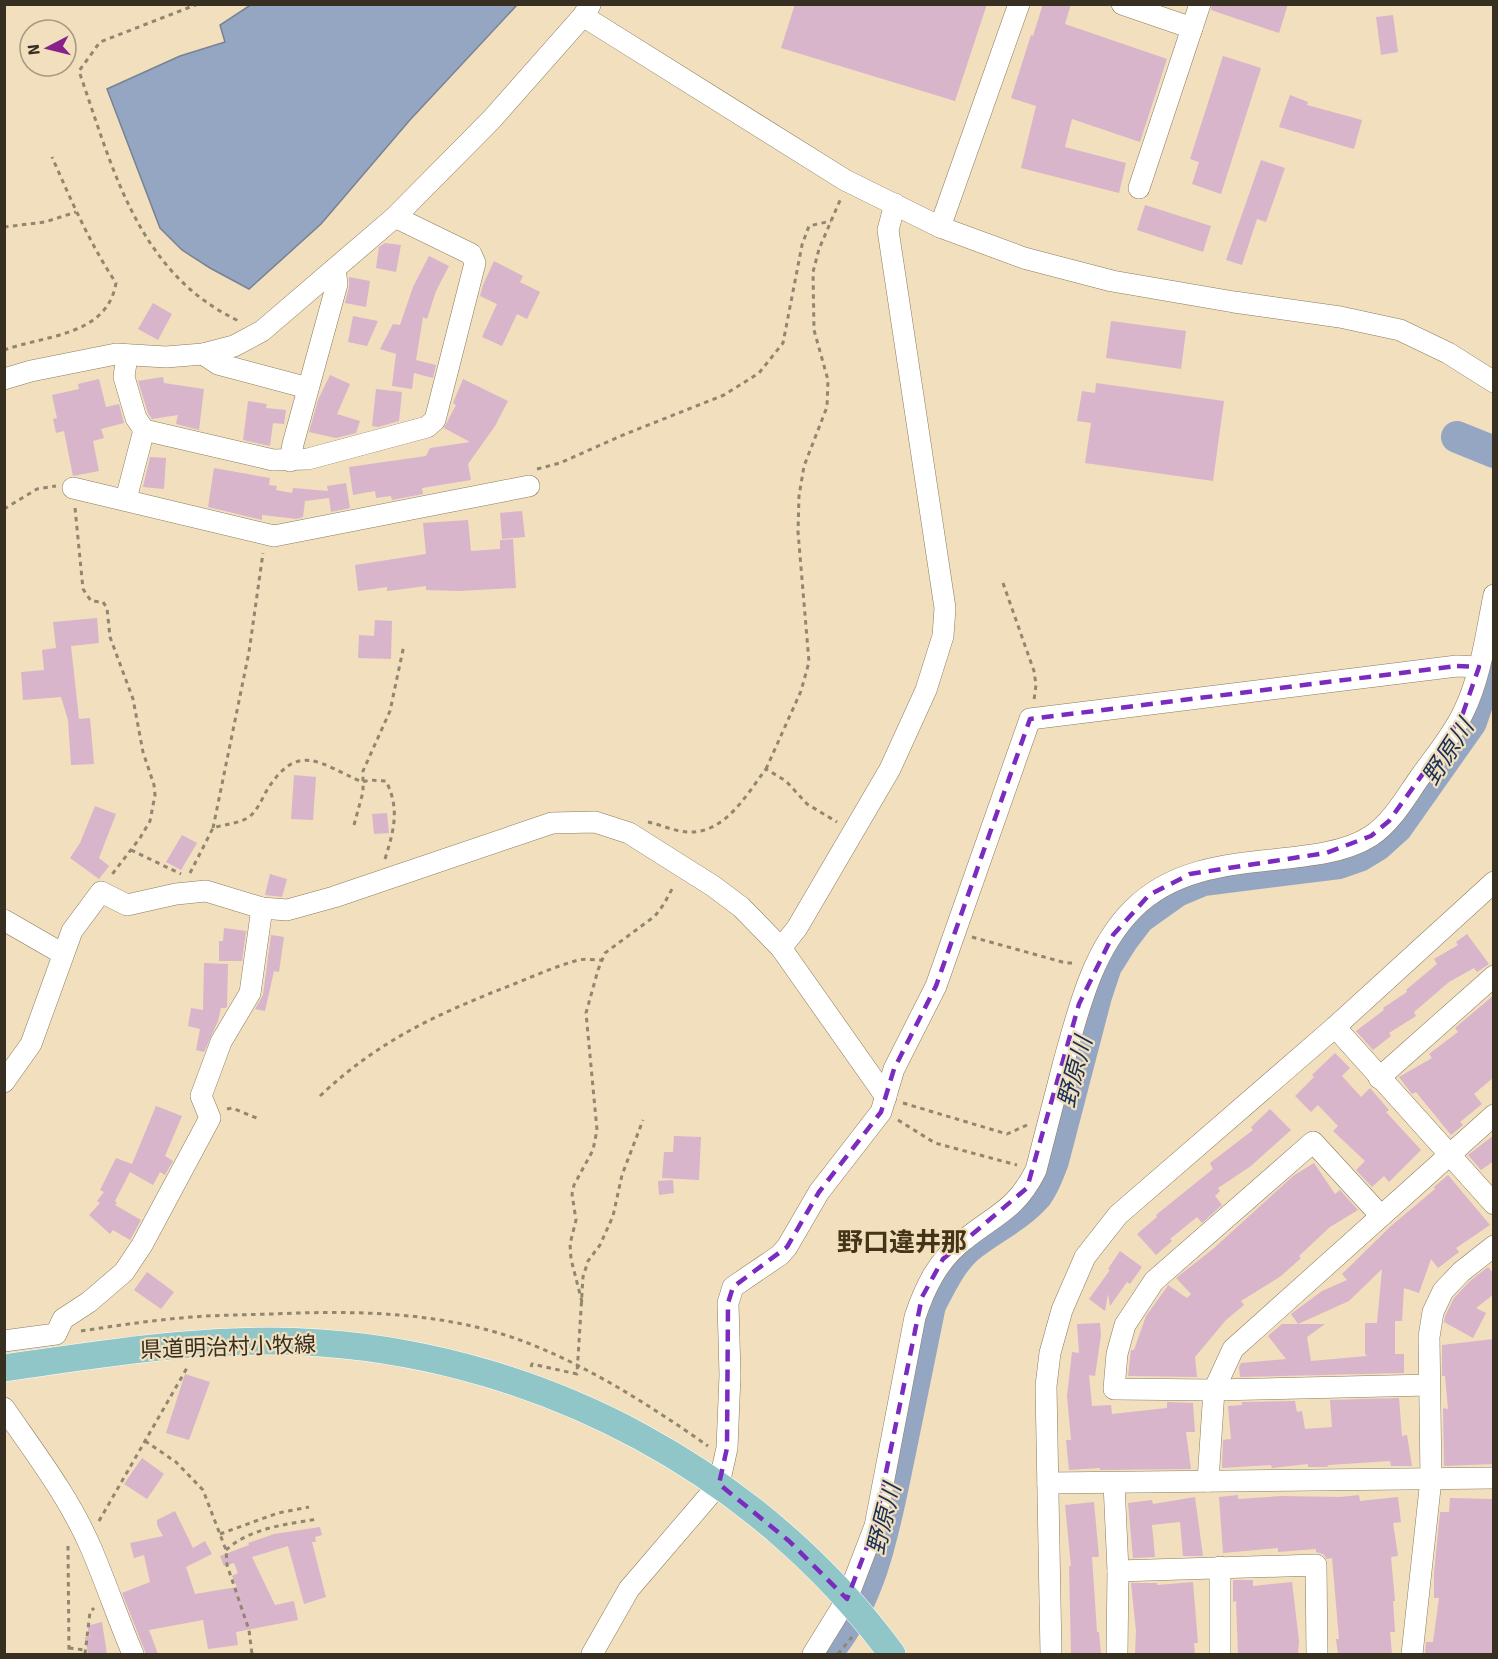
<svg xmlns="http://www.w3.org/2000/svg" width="1498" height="1659" font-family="Signika,'Noto Sans JP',sans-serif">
  <rect width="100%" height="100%" fill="#f1dfbe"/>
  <polygon fill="#95a6c3" stroke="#788293" stroke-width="1.5" points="252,4 517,5 409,121 321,224 249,289 210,268 182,250 160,228 107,89 180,56 225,42 220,25"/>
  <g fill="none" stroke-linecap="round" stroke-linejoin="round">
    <g stroke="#95a6c3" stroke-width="32">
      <polyline points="1457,437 1494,452"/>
      <path d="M 825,1654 C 874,1598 885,1522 900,1452 C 910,1403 920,1354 930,1305 C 940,1286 950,1264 966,1249 C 988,1230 1017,1218 1037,1195 C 1044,1185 1049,1172 1053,1161 L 1096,996 L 1106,966 L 1123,939 L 1139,918 L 1177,891 L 1203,880 L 1339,863 L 1359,856 L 1377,845 L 1397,827 L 1471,722 L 1488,671"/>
    </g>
  </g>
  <g fill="#d8b5ca">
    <polygon points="795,4 987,4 955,101 781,48"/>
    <polygon points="1043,4 1071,4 1065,24 1167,59 1140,142 1072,119 1065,147 1126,163 1119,193 1021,168 1036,106 1011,98 1031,35 1033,36"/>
    <polygon points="1212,4 1288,4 1279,33 1211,10"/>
    <polygon points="1393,15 1398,52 1381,55 1376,17"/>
    <polygon points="1223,56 1261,68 1221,194 1192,184 1199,162 1190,159"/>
    <polygon points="1290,95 1308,102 1307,105 1362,120 1354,149 1279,127"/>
    <polygon points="1261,160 1285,168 1266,222 1257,219 1242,265 1226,260"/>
    <polygon points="1145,205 1211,226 1203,252 1137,230"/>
    <polygon points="385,243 401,245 396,272 376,268 379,247"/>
    <polygon points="429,256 449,266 436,291 427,319 423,317 416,360 436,365 433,378 414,373 412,389 392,386 396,354 380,349 393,324 400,325 413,287"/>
    <polygon points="494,261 523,276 520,282 540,292 527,319 517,314 502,346 482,337 497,304 480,296 483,285"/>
    <polygon points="349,277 370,281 366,307 345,303 349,287"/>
    <polygon points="153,303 172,314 158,340 138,329"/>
    <polygon points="353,316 378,321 367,346 348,342"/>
    <polygon points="1111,321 1186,331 1181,369 1106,358"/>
    <polygon points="330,375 350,384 337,414 360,421 356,433 336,438 309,432 318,400"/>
    <polygon points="163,377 164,383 204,389 199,430 176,424 178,415 152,419 148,413 138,381"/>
    <polygon points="99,379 106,407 119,404 124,423 101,429 104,438 93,441 99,471 73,476 64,431 56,433 53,419 57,418 52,395 79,389 78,384"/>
    <polygon points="463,379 508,401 495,426 468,464 471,480 422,488 423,494 392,500 391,496 376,498 375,491 353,495 349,467 426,456 430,448 470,442 444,428 456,405 453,403"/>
    <polygon points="1096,383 1224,401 1213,481 1085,463 1091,423 1077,421 1082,391 1095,393"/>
    <polygon points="376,389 402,392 399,421 378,427 372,426"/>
    <polygon points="248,401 267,404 266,408 286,410 284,424 273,423 270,446 243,440"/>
    <polygon points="150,457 166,458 164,489 143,487"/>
    <polygon points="214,468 270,478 269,485 277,486 276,490 292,493 293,488 328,491 327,486 346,483 350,508 331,512 329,498 305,501 303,517 297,519 262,515 262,520 208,507"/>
    <polygon points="522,511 525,537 502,539 500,513"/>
    <polygon points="468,520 471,551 500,549 500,540 513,539 516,588 459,591 426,590 426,586 396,590 387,591 387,587 358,591 355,565 426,554 423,523"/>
    <polygon points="97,618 99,643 71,646 79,719 90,718 94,764 71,765 68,720 61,697 23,700 21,672 44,670 42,650 56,648 53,622"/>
    <polygon points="375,620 392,621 391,659 358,658 359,635 374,636"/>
    <polygon points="294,775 316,777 313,820 291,819"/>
    <polygon points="95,806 116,814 99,858 109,866 99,879 70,858 80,843"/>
    <polygon points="387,813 389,833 374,834 372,814"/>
    <polygon points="182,835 197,843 181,870 166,862"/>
    <polygon points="270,874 287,879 282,897 265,895"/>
    <polygon points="224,928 246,931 242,961 219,961 219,941 223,941"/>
    <polygon points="1467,934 1489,964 1477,972 1474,968 1449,982 1414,1012 1416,1016 1389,1033 1391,1036 1373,1050 1356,1031 1384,1010 1383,1008 1407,992 1406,990 1437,964 1434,959 1458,945 1456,942"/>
    <polygon points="271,935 284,937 279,972 274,971 265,1011 255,1009 263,995"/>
    <polygon points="204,963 228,964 227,1006 226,1008 221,1008 218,1021 204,1052 196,1050 200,1029 188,1026 191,1008 203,1010"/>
    <polygon points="1494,995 1494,1077 1474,1094 1482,1104 1460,1122 1463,1125 1451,1135 1416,1092 1412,1094 1399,1077 1432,1058 1429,1054 1458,1032 1455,1028"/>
    <polygon points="1335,1053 1350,1068 1342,1076 1361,1097 1370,1088 1389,1110 1386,1112 1421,1150 1389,1182 1384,1176 1372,1187 1356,1170 1365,1161 1333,1131 1338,1126 1318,1105 1311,1112 1295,1096 1314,1077 1312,1075"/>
    <polygon points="156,1106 182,1116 165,1156 173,1161 165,1175 160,1172 153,1185 130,1172 115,1201 117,1203 115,1205 141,1220 130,1240 113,1230 110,1234 89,1215 100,1203 97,1201 104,1192 100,1190 116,1158 132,1164"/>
    <polygon points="1270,1109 1291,1130 1251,1166 1218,1188 1220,1191 1215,1196 1222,1205 1202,1223 1197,1217 1170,1239 1172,1241 1156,1255 1137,1234 1157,1217 1156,1215 1213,1169 1210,1163 1253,1130 1251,1127"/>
    <polygon points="1494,1135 1494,1161 1481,1170 1468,1155"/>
    <polygon points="674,1136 701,1137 699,1180 662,1178 664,1152 673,1152"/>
    <polygon points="1314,1163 1335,1194 1340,1190 1358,1210 1330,1227 1299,1256 1301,1258 1281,1276 1241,1301 1244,1305 1226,1320 1195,1357 1197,1377 1128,1376 1131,1350 1134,1350 1146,1316 1167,1287 1168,1285 1187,1298 1191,1294 1176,1278 1213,1249 1293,1176"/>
    <polygon points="1448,1175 1490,1225 1456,1248 1459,1252 1438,1268 1431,1259 1419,1293 1404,1288 1402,1321 1395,1321 1395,1354 1404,1354 1404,1373 1240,1377 1239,1367 1241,1363 1286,1359 1268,1336 1282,1324 1325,1324 1307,1337 1311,1361 1367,1356 1365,1354 1365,1323 1377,1323 1382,1269 1349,1301 1298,1324 1291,1314 1322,1291 1347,1280 1342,1274 1391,1226 1435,1189 1434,1187"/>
    <polygon points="673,1180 674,1193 659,1195 658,1181"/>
    <polygon points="1120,1251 1142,1267 1130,1284 1127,1282 1110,1306 1108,1294 1105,1311 1089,1299 1110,1270 1108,1269"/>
    <polygon points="1488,1267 1494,1274 1494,1294 1476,1308 1486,1313 1473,1338 1444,1322 1445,1316 1454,1298 1470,1281"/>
    <polygon points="147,1272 174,1292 161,1309 134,1290"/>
    <polygon points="1100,1323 1101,1335 1095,1376 1089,1375 1092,1406 1111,1405 1112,1414 1167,1408 1167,1402 1193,1403 1195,1432 1186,1432 1191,1469 1100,1470 1100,1468 1069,1470 1066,1440 1071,1440 1067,1396 1072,1352 1079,1353 1077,1324"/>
    <polygon points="1494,1339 1494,1464 1444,1466 1443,1408 1448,1409 1445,1376 1442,1376 1442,1345"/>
    <polygon points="185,1374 210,1382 189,1440 166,1433"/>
    <polygon points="1399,1398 1402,1436 1407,1435 1412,1466 1391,1466 1390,1461 1329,1465 1327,1467 1308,1467 1308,1464 1272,1468 1271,1465 1222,1468 1223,1440 1231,1439 1228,1406 1242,1405 1242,1402 1295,1401 1297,1412 1302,1411 1305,1429 1332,1427 1330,1400"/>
    <polygon points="142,1458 164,1474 147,1499 124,1484"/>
    <polygon points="1238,1495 1238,1499 1281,1496 1340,1497 1359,1495 1360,1501 1398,1497 1401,1522 1393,1523 1398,1556 1391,1557 1395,1601 1393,1601 1395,1632 1390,1632 1392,1654 1338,1654 1336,1639 1339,1639 1332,1558 1327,1559 1323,1554 1316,1552 1316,1549 1278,1552 1278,1548 1223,1553 1219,1497"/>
    <polygon points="1195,1497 1203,1556 1183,1556 1180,1522 1152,1525 1155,1557 1133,1558 1128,1503 1152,1500 1153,1504"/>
    <polygon points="1450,1498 1494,1499 1494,1654 1425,1654 1426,1642 1433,1642 1439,1598 1434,1598 1434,1574 1440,1512 1449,1512"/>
    <polygon points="1094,1502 1099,1557 1092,1557 1097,1632 1099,1632 1101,1654 1071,1654 1069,1566 1071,1566 1065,1505"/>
    <polygon points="175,1511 193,1548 205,1541 212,1554 186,1567 195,1594 237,1587 232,1576 238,1573 234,1563 224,1566 220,1556 249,1545 248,1543 274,1534 320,1527 322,1535 315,1537 316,1542 312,1542 326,1597 304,1604 288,1546 252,1557 275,1605 294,1601 298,1620 236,1632 238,1645 208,1649 203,1620 149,1630 158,1654 146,1654 122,1593 150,1582 144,1555 134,1558 130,1543 163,1536 157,1525 157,1520"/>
    <polygon points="1233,1580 1253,1580 1253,1586 1292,1582 1299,1641 1298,1654 1238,1654 1236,1601 1233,1602"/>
    <polygon points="1193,1582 1198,1643 1194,1643 1195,1654 1135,1654 1136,1631 1131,1583 1157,1583 1157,1585"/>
    <polygon points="102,1622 107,1654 88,1654 85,1637 90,1636 87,1626"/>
  </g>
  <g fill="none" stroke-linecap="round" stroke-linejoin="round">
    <defs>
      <g id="minor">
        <polyline points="1122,4 1192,28"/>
        <polyline points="583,16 845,180 940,227 1024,258 1112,281 1234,302 1340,317 1400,330 1448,353 1494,382"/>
        <polyline points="1139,188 1200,4"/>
        <polyline points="940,227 1019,4"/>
        <polyline points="203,354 218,364 308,388"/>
        <polyline points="127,355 124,377 136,418 144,430 273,460 308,459 427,427 435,420 475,263 471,254 395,217"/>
        <polyline points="4,379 31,371 116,354 166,357 203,354 234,346 262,331 395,217 492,119 583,16 590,5"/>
        <polyline points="290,461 293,444 337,284 335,269"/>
        <polyline points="73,488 274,536 529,486"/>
        <polyline points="126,499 144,430"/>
        <polyline points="4,920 63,954"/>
        <polyline points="781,948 797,928 890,769 926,690 943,636 945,608 888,230 895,204"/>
        <polyline points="1335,1027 1494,1204"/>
        <polyline points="1379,1078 1494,976"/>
        <polyline points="4,1082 31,1044 72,931 101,892 127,905 176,894 206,891 262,908 287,910 334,897 552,823 595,822 629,833 713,886 741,907 781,948 886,1097"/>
        <polyline points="1381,1216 1313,1142 1154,1281 1125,1325 1117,1354 1114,1389 1214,1390 1429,1385"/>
        <polyline points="4,1341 56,1334 63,1319 89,1302 124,1272 142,1245 210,1118 201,1096 221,1042 250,993 262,908"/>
        <path d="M 4,1408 C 35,1453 69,1497 91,1548 C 106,1583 118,1619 133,1654"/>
        <polyline points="1208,1481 1214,1390 1233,1349 1494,1115"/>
        <polyline points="1048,1483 1494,1478"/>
        <polyline points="1114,1483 1118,1571 1117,1654"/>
        <polyline points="1220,1567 1220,1654"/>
        <polyline points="1118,1571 1316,1565 1317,1654"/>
        <polyline points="592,1654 629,1589 719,1484 727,1448 730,1375 728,1303 733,1287 780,1255 787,1247 819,1192 881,1112 894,1069 936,986 1030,719 1457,666 1479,667"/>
        <path d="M 813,1654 L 847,1599 L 875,1526 L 915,1317 C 925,1287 938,1260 964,1240 C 996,1214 1016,1210 1036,1170 C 1045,1135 1054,1100 1063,1065 C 1078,1011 1092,950 1133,909 C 1184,858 1258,865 1324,853 C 1340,850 1357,845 1371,836 C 1392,822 1405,798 1420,777 C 1435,756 1452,736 1463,713 C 1481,677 1486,634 1494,595"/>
        <polyline points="1051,1654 1046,1386 1050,1353 1062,1310 1085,1257 1118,1215 1335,1027 1494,882"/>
        <polyline points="1412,1654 1431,1479 1429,1337 1433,1312 1443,1291 1461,1272 1494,1246"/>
      </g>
      <path id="major" d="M 4,1368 C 109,1353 216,1335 321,1343 C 545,1359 760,1474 892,1654"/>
    </defs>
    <use href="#minor" stroke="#8b7b5c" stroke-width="22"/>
    <use href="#major" stroke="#fff" stroke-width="28"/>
    <g stroke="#92866f" stroke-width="3" stroke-dasharray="4.5 4.5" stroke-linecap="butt">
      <path d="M 198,4 L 100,42 L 79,71 C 113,169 138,275 241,322"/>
      <polyline points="4,227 45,222 76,212"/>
      <path d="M 4,350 C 46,335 107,336 116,283 C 90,244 71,200 52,157"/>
      <polyline points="537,469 560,463 623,435 724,395 759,373 783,343 802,245 809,226 831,221"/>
      <polyline points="75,508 83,589 91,601 103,602 107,608 110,637 133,699 143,752 154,785 155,795 150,821 140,838 110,877"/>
      <polyline points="4,509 37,489 56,486"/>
      <polyline points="1003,583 1034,671 1036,685 1034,700"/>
      <polyline points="766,769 801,691 809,662 798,532 799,496 804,466 827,407 828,380 814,330 813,272 819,249 841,198"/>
      <path d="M 648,822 C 658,824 669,829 680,831 C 722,839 744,798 766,769 L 786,781 L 807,804 L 837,822"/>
      <polyline points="354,825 363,792 363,771 390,711 404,645"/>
      <polyline points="213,828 249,652 263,553"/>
      <polyline points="131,850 181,874"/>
      <path d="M 190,873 L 213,828 C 225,824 238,824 249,817 C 257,811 262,799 267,790 C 298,741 319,763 362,782 L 370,780 L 386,781 C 400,809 394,830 385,859"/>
      <polyline points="972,937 1066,963 1076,963"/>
      <path d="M 320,1096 C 379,1040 439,1013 514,984 C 534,976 554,967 575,961 C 583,958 594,960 602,960"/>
      <polyline points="903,1103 1007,1134 1027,1125"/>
      <polyline points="227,1109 232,1108 259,1119"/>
      <polyline points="898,1120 935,1143 1017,1165"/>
      <polyline points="582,1302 571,1259 570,1244 576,1220 572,1194 574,1185 593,1150 597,1130 586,1013 598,970 605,953 655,916 664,904 672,889"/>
      <path d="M 81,1331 C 114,1326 147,1321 181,1318 C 211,1315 241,1315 271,1314 C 343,1311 414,1311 484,1329 C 561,1348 644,1401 708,1446"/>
      <polyline points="531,1367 532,1364 577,1374 583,1277 588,1261 600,1245 613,1216 622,1175 643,1120"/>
      <polyline points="145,1441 176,1462 203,1490 226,1550 227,1565 249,1630 252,1654"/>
      <polyline points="99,1521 187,1368"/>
      <polyline points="220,1534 278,1513 309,1507"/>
      <polyline points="68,1546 69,1654"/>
      <path d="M 226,1550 C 250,1528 287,1524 318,1519"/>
      <polyline points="69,1648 85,1650"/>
      <polyline points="85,1654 90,1612 94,1608"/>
      <polyline points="838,1654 852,1637"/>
    </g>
    <use href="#minor" stroke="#fff" stroke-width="21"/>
    <use href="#major" stroke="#91c6c9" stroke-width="27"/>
  </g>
  <path fill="none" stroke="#7b2cbf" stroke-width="4.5" stroke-dasharray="12 8" stroke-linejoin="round" d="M 1457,666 L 1479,667 L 1463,713 L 1442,747 L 1389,821 L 1371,836 L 1326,853 L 1190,874 L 1149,895 L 1113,935 L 1079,1004 L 1027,1188 L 943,1259 L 922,1297 L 875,1526 L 847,1599 L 789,1541 L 719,1484 L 727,1448 L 728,1303 L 733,1287 L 787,1247 L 819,1192 L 881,1112 L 894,1069 L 936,986 L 1030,719 Z"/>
  <g text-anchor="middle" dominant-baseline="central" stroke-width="4.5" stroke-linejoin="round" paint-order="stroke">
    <g font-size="22" fill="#362f22" stroke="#f1dfbe">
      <text transform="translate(228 1347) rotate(-2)">県道明治村小牧線</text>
    </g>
    <g font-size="24" font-style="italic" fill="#182f56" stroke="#f1dfbe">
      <text transform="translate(1448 752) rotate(-57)">野原川</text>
      <text transform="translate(1075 1072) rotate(-75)">野原川</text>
      <text transform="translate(884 1519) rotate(-76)">野原川</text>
    </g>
    <g font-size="26" font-weight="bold" fill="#443519" stroke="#f1dfbe">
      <text x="902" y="1243">野口違井那</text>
    </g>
  </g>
  <rect width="1498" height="1659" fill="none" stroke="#362f22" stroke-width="12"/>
  <g transform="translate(48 48) rotate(263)"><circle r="28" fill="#f1dfbe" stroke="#a69980" stroke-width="1.5"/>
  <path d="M0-4.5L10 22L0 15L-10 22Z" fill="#88228a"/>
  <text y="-9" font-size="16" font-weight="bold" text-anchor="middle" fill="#362f22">N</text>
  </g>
</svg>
